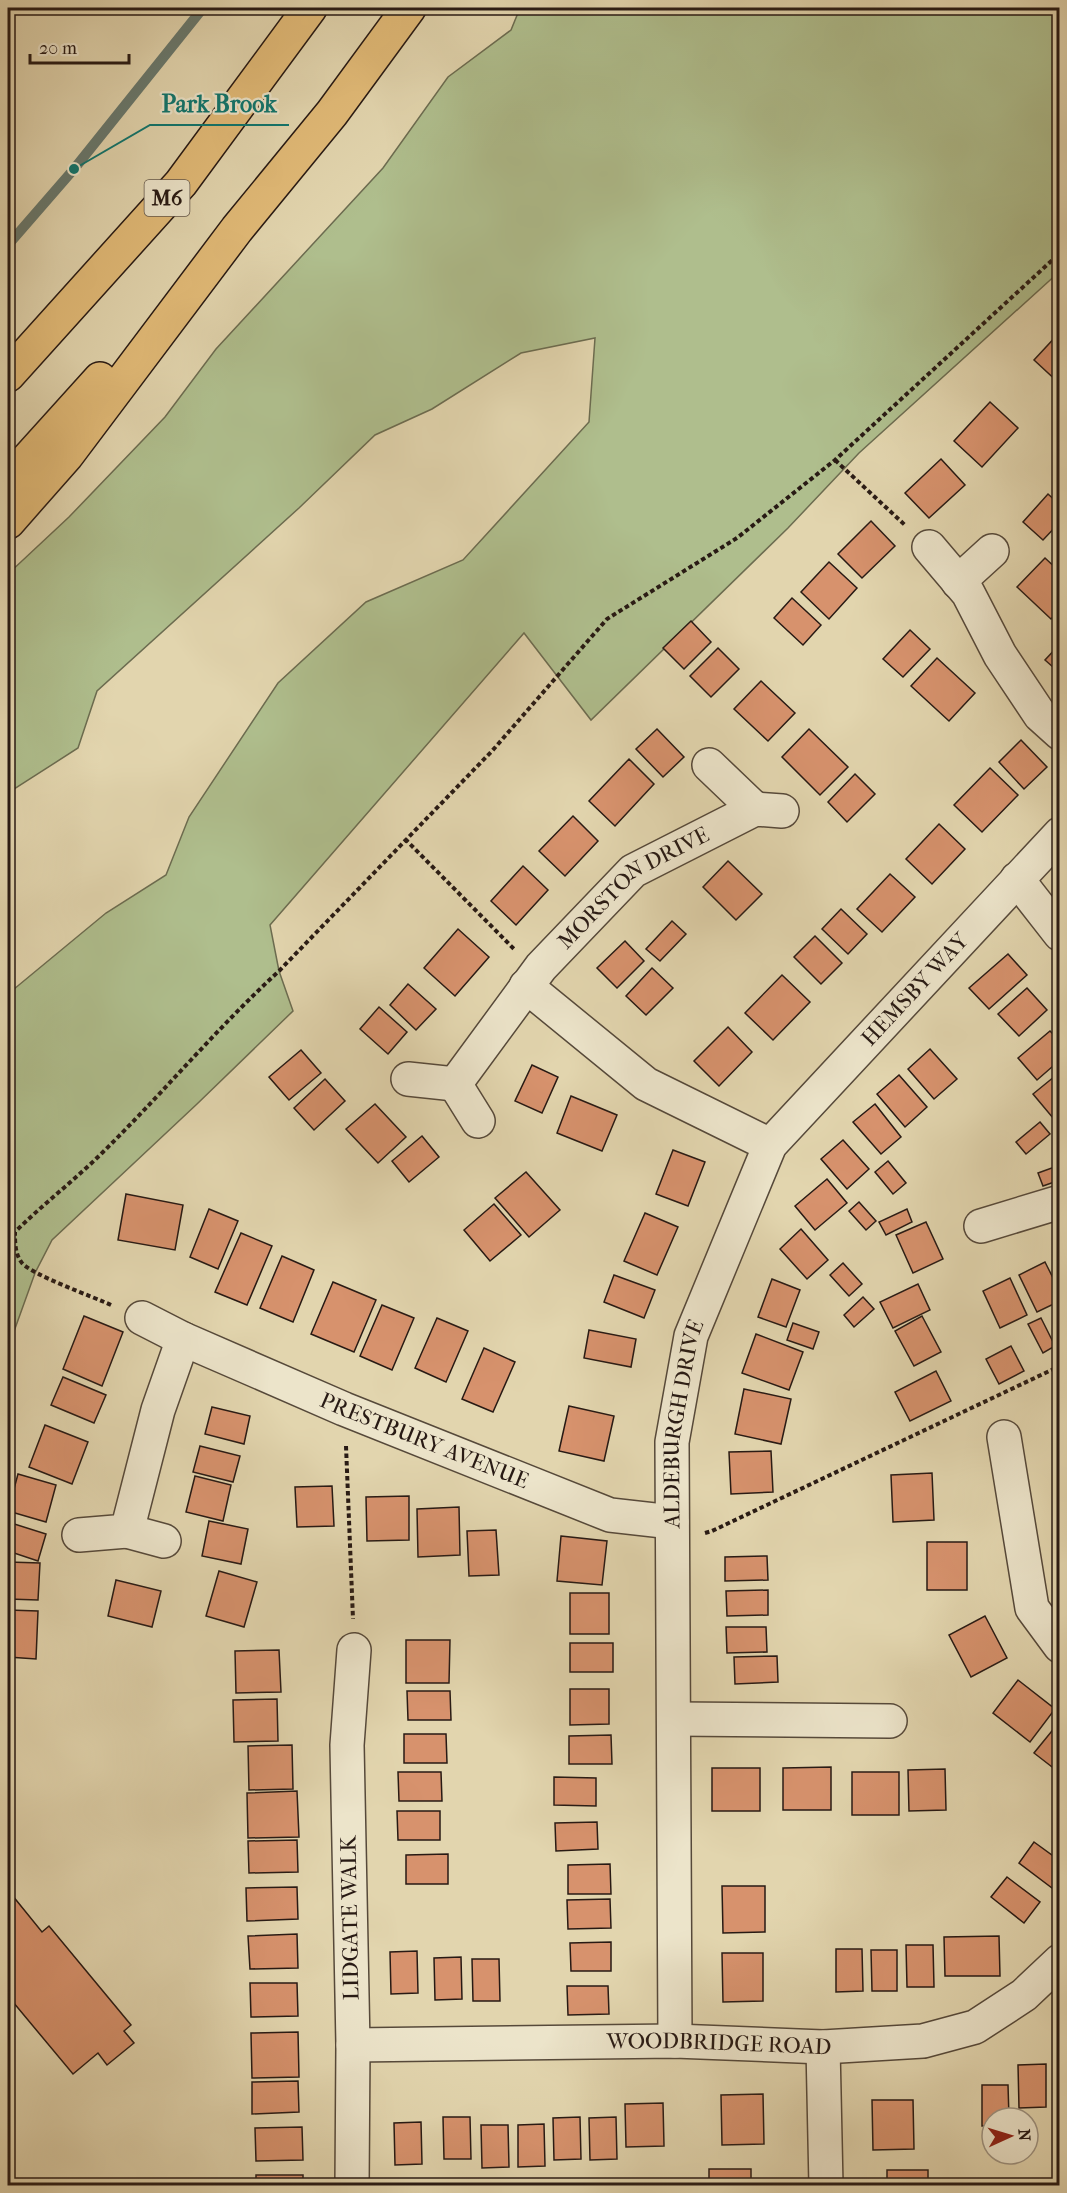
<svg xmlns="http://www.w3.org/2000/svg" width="1067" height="2193" font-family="'IM FELL French Canon',serif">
  <rect width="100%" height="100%" fill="#e2d5ae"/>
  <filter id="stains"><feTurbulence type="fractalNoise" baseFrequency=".00333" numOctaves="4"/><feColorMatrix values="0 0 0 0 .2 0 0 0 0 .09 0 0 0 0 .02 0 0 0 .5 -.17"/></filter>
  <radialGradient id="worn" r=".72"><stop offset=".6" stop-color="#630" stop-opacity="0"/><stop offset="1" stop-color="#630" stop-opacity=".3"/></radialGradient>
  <polygon fill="#afbe8d" stroke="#6c6c50" stroke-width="1.5" points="520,8 1059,8 1059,272 859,453 788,528 591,720 524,633 270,925 279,971 293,1011 197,1104 52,1240 35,1273 8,1348 8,994 106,913 166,875 189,817 278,683 366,602 463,560 589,422 595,338 521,353 432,409 375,435 299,508 97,691 78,748 8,793 8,574 69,517 165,417 216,349 383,168 448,77 511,30"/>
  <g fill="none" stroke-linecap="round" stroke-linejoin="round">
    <polyline stroke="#69796e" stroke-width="10" points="8,245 74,169 203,8"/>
  </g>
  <g fill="#d7926d" stroke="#281a14" stroke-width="1.5">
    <polygon points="1060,332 1060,384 1034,360"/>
    <polygon points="990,402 1018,428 982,467 954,441"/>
    <polygon points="941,459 965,485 929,518 905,493"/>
    <polygon points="1048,494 1060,505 1060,522 1043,540 1023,522"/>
    <polygon points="871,521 895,546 862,578 838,554"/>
    <polygon points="1045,558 1060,572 1060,610 1051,619 1017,587"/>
    <polygon points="829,562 857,588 829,619 801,592"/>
    <polygon points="792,598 821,625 803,645 774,618"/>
    <polygon points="691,621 711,642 684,669 663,648"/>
    <polygon points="910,630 930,649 903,677 883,659"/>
    <polygon points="1060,644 1060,673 1045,660"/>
    <polygon points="718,648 739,669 711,697 690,676"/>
    <polygon points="937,658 975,693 949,721 911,686"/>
    <polygon points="761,681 795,713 768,741 734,709"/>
    <polygon points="657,729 684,757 663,777 636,749"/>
    <polygon points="809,729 848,767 820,795 782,757"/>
    <polygon points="1021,740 1047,767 1024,789 999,762"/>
    <polygon points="629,759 654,784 615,826 589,801"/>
    <polygon points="990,768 1018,795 982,832 954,805"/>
    <polygon points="855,774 875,794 847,822 828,802"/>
    <polygon points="573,816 598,841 565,876 539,851"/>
    <polygon points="939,824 965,849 932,884 906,859"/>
    <polygon points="728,861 762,894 736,920 703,887"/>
    <polygon points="523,866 548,890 516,925 491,901"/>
    <polygon points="890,874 915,897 882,932 857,909"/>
    <polygon points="841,909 867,934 848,954 822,929"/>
    <polygon points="672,921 686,934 660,961 646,949"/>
    <polygon points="458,929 489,957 455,996 424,968"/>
    <polygon points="815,936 842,963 821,984 794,957"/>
    <polygon points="625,941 644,961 617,988 597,968"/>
    <polygon points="1008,954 1027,975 989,1009 969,988"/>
    <polygon points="652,968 673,988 646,1015 626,996"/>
    <polygon points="782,975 810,1002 773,1040 745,1013"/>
    <polygon points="408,984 436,1009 416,1030 390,1005"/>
    <polygon points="1027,988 1047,1010 1019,1036 998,1014"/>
    <polygon points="379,1007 407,1032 388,1054 360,1029"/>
    <polygon points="728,1027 752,1052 719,1086 694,1061"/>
    <polygon points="1050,1031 1060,1041 1060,1060 1037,1080 1018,1058"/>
    <polygon points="930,1049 957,1079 934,1099 908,1069"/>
    <polygon points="301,1050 321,1073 289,1100 269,1077"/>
    <polygon points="532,1065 558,1077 542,1113 515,1101"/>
    <polygon points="1060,1072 1060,1112 1053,1118 1033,1094"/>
    <polygon points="899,1075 927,1107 905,1127 877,1094"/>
    <polygon points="325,1079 345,1101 314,1130 294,1108"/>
    <polygon points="571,1096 617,1115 602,1151 557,1133"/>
    <polygon points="375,1104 406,1137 378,1163 346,1129"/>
    <polygon points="875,1104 901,1137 881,1154 853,1122"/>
    <polygon points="1040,1122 1050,1134 1026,1154 1016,1142"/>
    <polygon points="422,1136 439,1157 409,1182 392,1161"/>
    <polygon points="843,1140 869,1169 847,1189 821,1159"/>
    <polygon points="673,1150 705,1162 688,1206 656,1194"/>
    <polygon points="888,1161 906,1183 893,1194 875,1172"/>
    <polygon points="1060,1165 1060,1180 1043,1186 1038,1173"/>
    <polygon points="526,1172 560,1210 529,1237 495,1198"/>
    <polygon points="827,1179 847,1203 815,1230 795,1206"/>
    <polygon points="126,1194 183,1205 175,1250 118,1240"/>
    <polygon points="859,1202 876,1221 866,1230 849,1211"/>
    <polygon points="494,1204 521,1235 490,1261 464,1230"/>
    <polygon points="209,1209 238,1221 218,1269 190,1257"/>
    <polygon points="907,1209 912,1222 886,1235 879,1222"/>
    <polygon points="645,1213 678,1227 657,1275 624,1261"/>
    <polygon points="926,1222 943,1259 913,1273 896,1235"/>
    <polygon points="801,1229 828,1260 807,1279 780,1249"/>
    <polygon points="241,1233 272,1246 247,1305 215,1292"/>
    <polygon points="1060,1255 1060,1272 1053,1258"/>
    <polygon points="282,1256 314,1270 293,1322 260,1308"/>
    <polygon points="1045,1262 1060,1292 1060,1301 1037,1312 1019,1275"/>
    <polygon points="843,1263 862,1284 849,1296 830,1275"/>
    <polygon points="614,1275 655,1290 644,1318 604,1302"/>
    <polygon points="1010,1278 1027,1315 1000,1328 983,1291"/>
    <polygon points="772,1279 800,1290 786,1327 758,1317"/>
    <polygon points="333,1282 376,1300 354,1352 311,1334"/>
    <polygon points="918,1284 930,1310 893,1328 880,1302"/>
    <polygon points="863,1297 874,1309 854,1327 844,1315"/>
    <polygon points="382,1305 414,1318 392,1370 360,1356"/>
    <polygon points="84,1316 123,1332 102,1386 63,1369"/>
    <polygon points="922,1316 941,1352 914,1366 895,1331"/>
    <polygon points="437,1318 468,1331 446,1382 415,1368"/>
    <polygon points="1041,1318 1055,1346 1043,1353 1028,1324"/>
    <polygon points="793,1323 819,1332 813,1349 787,1340"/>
    <polygon points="589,1330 636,1339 631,1367 584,1358"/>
    <polygon points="756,1334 803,1352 789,1390 742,1373"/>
    <polygon points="1011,1346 1024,1371 999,1384 986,1359"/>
    <polygon points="484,1348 515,1362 493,1412 462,1399"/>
    <polygon points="936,1371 951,1401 910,1421 895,1392"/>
    <polygon points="63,1377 106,1395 94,1423 51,1405"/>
    <polygon points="744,1389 791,1399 781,1444 735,1434"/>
    <polygon points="569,1406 614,1416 604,1461 559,1451"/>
    <polygon points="212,1407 250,1416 244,1444 205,1434"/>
    <polygon points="45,1425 88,1442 72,1484 29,1467"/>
    <polygon points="200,1446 240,1456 233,1482 193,1472"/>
    <polygon points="771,1451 773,1492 731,1494 729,1452"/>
    <polygon points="932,1473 934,1520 893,1522 891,1475"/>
    <polygon points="18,1474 56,1485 46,1522 8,1511"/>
    <polygon points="195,1476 231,1485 223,1521 186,1512"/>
    <polygon points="332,1486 334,1526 297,1527 295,1487"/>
    <polygon points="409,1496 409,1540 367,1541 366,1497"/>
    <polygon points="459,1507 460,1555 418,1557 417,1509"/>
    <polygon points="209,1521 248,1529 241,1564 202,1556"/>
    <polygon points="8,1522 46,1534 38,1561 8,1551"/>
    <polygon points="496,1530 499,1575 469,1576 467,1531"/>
    <polygon points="561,1536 607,1541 602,1585 557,1581"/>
    <rect x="927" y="1542" width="40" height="48"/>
    <polygon points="767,1556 768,1580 725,1581 725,1557"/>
    <polygon points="8,1562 40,1563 38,1600 8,1599"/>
    <polygon points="219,1571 257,1582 244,1627 206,1616"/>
    <polygon points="116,1580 161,1591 152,1627 108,1616"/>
    <polygon points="768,1590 768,1615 727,1616 726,1591"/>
    <rect x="570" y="1593" width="39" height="41"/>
    <polygon points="8,1610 38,1611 36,1659 8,1657"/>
    <polygon points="985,1616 1007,1658 971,1677 949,1635"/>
    <polygon points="726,1627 766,1627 767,1652 727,1653"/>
    <polygon points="406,1640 450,1640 449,1683 406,1683"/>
    <rect x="570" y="1643" width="43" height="29"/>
    <polygon points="279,1650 281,1692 236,1693 235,1651"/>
    <polygon points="777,1656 778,1682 735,1684 734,1657"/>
    <polygon points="1018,1680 1055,1709 1030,1742 993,1713"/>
    <polygon points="570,1689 609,1689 609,1724 570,1725"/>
    <polygon points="407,1691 450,1691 451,1720 408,1720"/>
    <polygon points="277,1699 278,1741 234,1742 233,1700"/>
    <polygon points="1060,1721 1060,1765 1056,1770 1034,1753"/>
    <polygon points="404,1734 446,1734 447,1763 404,1763"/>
    <polygon points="611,1735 612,1764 569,1764 569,1736"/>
    <polygon points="292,1745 293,1789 249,1790 248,1746"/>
    <polygon points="831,1767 831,1810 783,1810 783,1768"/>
    <rect x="712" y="1768" width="48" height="43"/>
    <polygon points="945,1769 946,1810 909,1811 908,1770"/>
    <polygon points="398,1772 441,1772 442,1801 399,1801"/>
    <rect x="852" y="1772" width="47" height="43"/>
    <polygon points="554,1777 596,1778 596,1806 554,1805"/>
    <polygon points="297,1791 299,1837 248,1838 247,1793"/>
    <polygon points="397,1811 440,1811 440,1840 398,1840"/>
    <polygon points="597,1822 598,1849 556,1851 555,1823"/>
    <polygon points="297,1840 298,1872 249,1873 248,1841"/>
    <polygon points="1034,1842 1060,1861 1060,1878 1052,1888 1019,1863"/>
    <polygon points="448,1854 448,1884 406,1884 406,1855"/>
    <polygon points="610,1864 611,1894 568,1894 568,1865"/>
    <polygon points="1007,1877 1040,1902 1024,1923 991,1897"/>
    <polygon points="722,1886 765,1886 765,1932 723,1933"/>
    <polygon points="297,1887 298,1919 247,1921 246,1888"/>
    <polygon points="8,1890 42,1932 49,1926 131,2025 124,2031 134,2043 107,2065 98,2053 73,2074 8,1996"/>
    <polygon points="610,1899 611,1928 568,1929 567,1900"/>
    <polygon points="297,1934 298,1968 250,1969 248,1936"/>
    <polygon points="999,1936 1000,1976 945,1976 944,1937"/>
    <polygon points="611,1942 611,1971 571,1971 570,1943"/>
    <polygon points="906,1945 933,1945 934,1987 907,1987"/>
    <polygon points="836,1949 862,1949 863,1991 836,1992"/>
    <polygon points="871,1950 897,1950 897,1991 872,1991"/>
    <polygon points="417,1951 418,1993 391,1994 390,1952"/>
    <polygon points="722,1953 763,1953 763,2001 723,2002"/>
    <polygon points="461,1957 462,1999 435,2000 434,1958"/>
    <polygon points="472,1959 499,1959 500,2001 473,2001"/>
    <polygon points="250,1983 297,1983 298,2016 251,2017"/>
    <polygon points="567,1986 608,1986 609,2014 568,2015"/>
    <polygon points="298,2032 299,2077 252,2078 251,2033"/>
    <polygon points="1046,2064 1046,2107 1019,2108 1018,2065"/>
    <polygon points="298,2081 299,2112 252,2114 252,2082"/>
    <polygon points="982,2085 1008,2085 1009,2118 992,2118 992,2126 982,2126"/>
    <polygon points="763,2094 764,2144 722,2145 721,2095"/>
    <polygon points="872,2100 913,2100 914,2149 873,2150"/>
    <polygon points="663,2103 664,2146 626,2147 625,2104"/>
    <polygon points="443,2117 470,2117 471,2159 444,2159"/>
    <polygon points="580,2117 581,2159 554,2160 553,2118"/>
    <polygon points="616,2117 617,2159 590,2160 589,2118"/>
    <polygon points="421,2122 422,2164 395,2165 394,2123"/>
    <polygon points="544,2124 545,2166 518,2167 518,2125"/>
    <polygon points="481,2125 508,2125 509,2167 482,2168"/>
    <polygon points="302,2127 303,2160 256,2161 255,2128"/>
    <rect x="709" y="2169" width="42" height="17"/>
    <rect x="887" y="2170" width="41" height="16"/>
    <rect x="256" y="2175" width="47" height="11"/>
  </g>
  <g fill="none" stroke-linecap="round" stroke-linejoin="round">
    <defs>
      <g id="minor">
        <polyline points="929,547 968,593 1000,655 1040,715 1060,733"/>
        <polyline points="958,582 992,551"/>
        <polyline points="709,765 755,809"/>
        <polyline points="1017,879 1060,934"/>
        <polyline points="526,986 646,1084 770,1145"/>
        <polyline points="408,1079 455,1084"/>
        <path id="s1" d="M 478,1121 L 455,1084 L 541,967 L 633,871 L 755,809 L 782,811"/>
        <polyline points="981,1226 1060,1202"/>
        <path id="s2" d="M 142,1318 L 183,1339 L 344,1409 L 610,1515 L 672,1522"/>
        <polyline points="1004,1437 1032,1608 1060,1646"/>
        <polyline points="127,1531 164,1541"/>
        <polyline points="79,1535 127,1531 158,1410 183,1339"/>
        <polyline points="674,1719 890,1721"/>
        <path id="s3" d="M 675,2041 L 672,1442 L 691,1336 L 770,1145 L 1060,834"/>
        <path id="s4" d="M 353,2045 L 675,2041 L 823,2047 L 923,2041 L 975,2027 L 1024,1995 L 1060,1961"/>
        <polyline points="823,2047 826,2186"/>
        <polyline points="352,2186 353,2045 347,1745 354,1650"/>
      </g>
      <g id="highway">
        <polyline points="8,375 181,183 310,8"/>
        <polyline points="8,481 100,379"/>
        <polyline points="8,522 67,455 237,229 332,113 409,8"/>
      </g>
    </defs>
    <use href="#minor" stroke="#56493a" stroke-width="36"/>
    <use href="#highway" stroke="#281a14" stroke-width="36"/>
    <g stroke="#281a14" stroke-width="4" stroke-dasharray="4.5 3" stroke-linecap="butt">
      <polyline points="835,460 906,526"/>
      <polyline points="405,839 514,949"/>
      <path d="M 111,1305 C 94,1297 32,1275 22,1263 C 15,1254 15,1243 15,1232 C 43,1204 75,1180 103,1152 C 163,1093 217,1028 279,971 L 492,751 L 607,619 L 737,538 L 835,460 L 1060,253"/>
      <polyline points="346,1446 353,1619"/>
      <polyline points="705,1533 712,1531 1060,1366"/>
    </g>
    <use href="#minor" stroke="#ece4ca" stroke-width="33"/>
    <use href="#highway" stroke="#e1ba77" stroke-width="33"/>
  </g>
  <g text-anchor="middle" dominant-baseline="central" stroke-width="4.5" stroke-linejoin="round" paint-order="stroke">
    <rect fill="#ece4ca" stroke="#63574b" stroke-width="1.5" x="144.5" y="180" width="45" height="36" rx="4.5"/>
    <g font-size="21" font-weight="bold" fill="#281a14">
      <text x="167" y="198">M6</text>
    </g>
    <g font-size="22" fill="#281a14" stroke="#ece4ca">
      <text stroke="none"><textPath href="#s1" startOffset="312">MORSTON DRIVE</textPath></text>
      <text stroke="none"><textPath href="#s3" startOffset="1126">HEMSBY WAY</textPath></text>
      <text stroke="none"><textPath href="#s3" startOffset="618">ALDEBURGH DRIVE</textPath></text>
      <text stroke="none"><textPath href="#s2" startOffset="308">PRESTBURY AVENUE</textPath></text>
      <text transform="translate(350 1918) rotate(-91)">LIDGATE WALK</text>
      <text stroke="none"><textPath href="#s4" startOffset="366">WOODBRIDGE ROAD</textPath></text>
    </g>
  </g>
  <path fill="none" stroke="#0f766e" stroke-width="2" d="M74 169L150 125H289"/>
  <circle fill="#0f766e" stroke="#ece4ca" stroke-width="2" cx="74" cy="169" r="6"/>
  <g font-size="24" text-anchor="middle" font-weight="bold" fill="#0f766e" stroke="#ece4ca" stroke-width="4.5" stroke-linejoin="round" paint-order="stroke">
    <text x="219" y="112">Park Brook</text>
  </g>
  <rect width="1067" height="2193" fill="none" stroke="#e2d5ae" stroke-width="30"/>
  <rect x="9" y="9" width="1049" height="2175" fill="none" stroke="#281a14" stroke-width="3"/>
  <rect x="15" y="15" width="1037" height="2163" fill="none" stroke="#281a14" stroke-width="1.5"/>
  <g transform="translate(1010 2136) rotate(86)"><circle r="28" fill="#ece4ca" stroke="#9e9381" stroke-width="1.5"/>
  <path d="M0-4.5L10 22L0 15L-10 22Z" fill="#8f2418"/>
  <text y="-9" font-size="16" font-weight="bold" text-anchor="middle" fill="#281a14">N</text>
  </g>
  <path d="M30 54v9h99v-9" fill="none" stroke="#281a14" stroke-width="3"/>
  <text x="39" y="54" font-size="18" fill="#281a14" stroke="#ece4ca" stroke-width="4.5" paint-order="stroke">20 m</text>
  <rect width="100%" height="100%" filter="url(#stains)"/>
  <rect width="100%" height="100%" fill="url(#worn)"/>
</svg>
